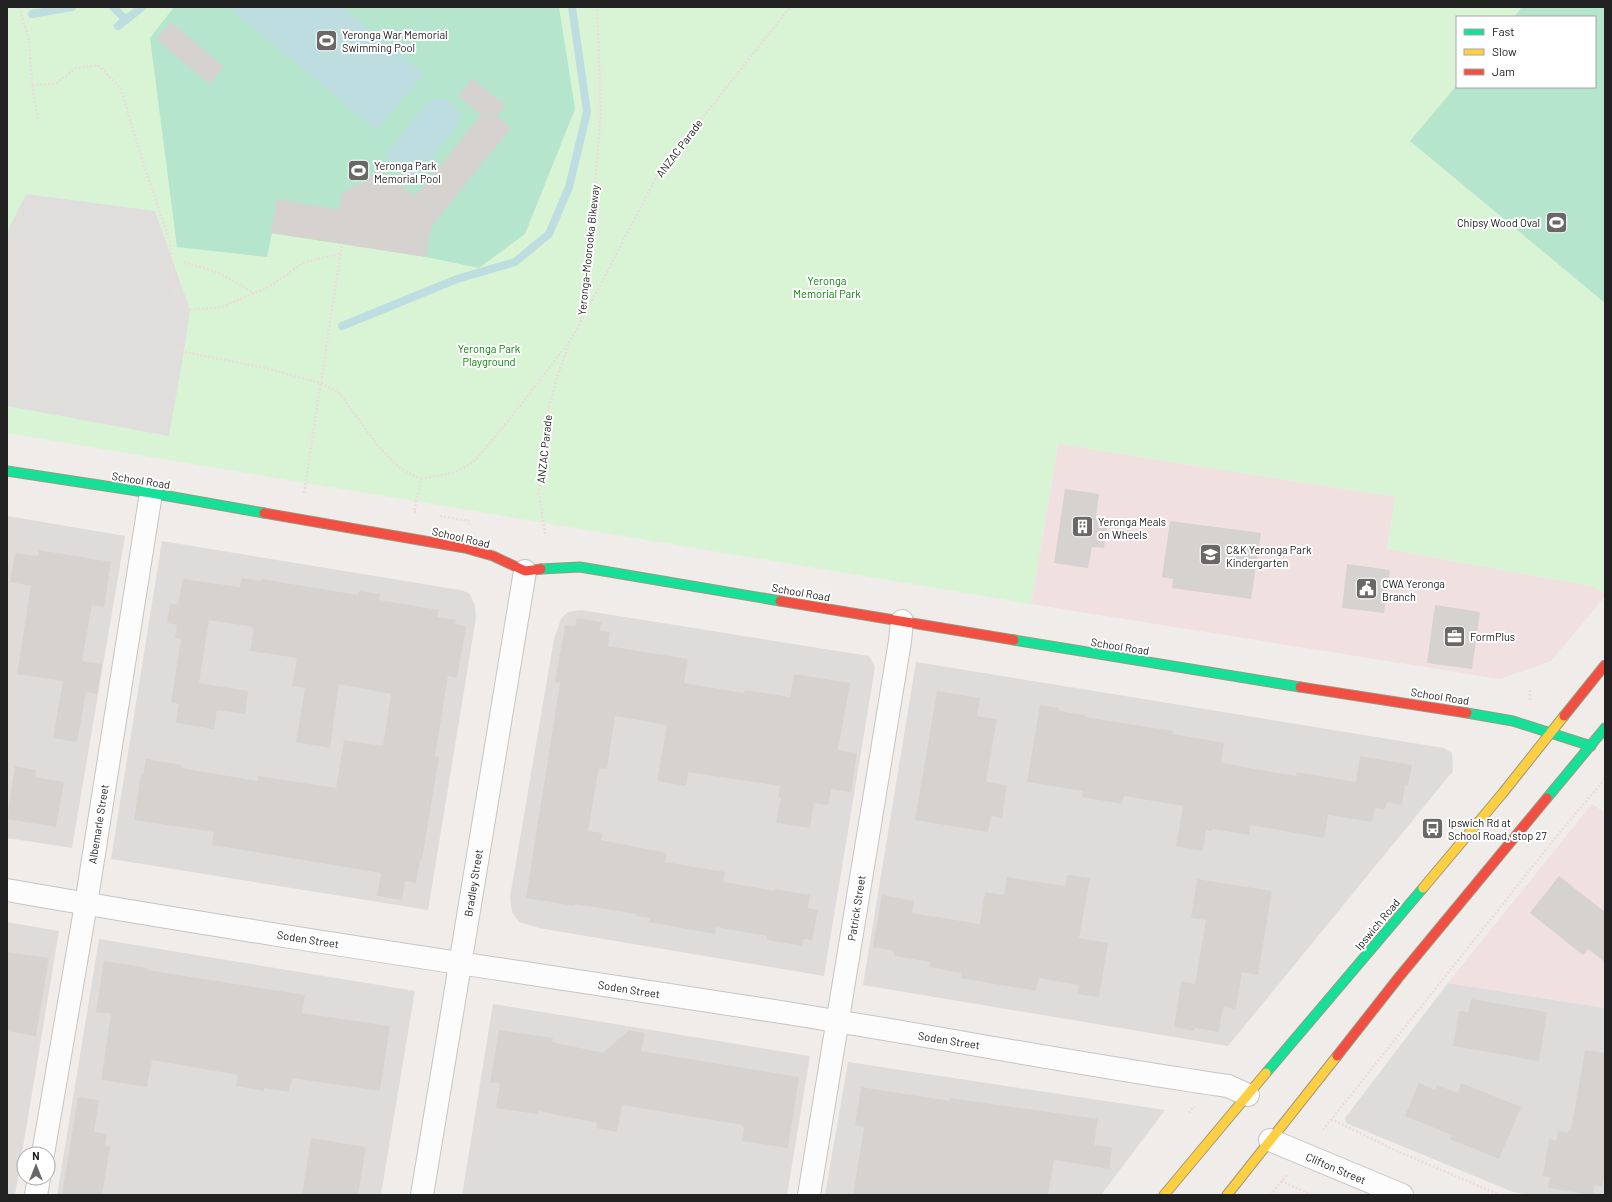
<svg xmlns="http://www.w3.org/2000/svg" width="1612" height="1202" font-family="Barlow,sans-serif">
  <rect width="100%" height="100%" fill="#efece9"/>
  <g fill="#dedcdb">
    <polygon points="7,516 125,536 72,848 7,838"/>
    <polygon points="162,541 460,590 469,593 475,605 476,618 428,910 111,859"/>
    <polygon points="581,610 869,656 875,667 824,976 539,928 519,922 512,912 510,897 554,639 561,619 568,612"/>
    <polygon points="916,662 1444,748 1452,753 1453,771 1228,1046 863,985"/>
    <polygon points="7,922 59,931 15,1195 7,1195"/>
    <polygon points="99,939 415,991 381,1195 57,1195"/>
    <polygon points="1448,983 1605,1008 1605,1195 1531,1195 1513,1192 1346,1123 1345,1118"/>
    <polygon points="493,1004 810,1056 787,1195 462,1195"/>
    <polygon points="848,1062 1165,1110 1101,1195 825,1195"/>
  </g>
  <g fill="#f0e0e0">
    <polygon points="1058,444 1395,497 1387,549 1591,586 1605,593 1605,596 1551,661 1500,679 1031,604"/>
    <polygon points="1592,804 1605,813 1605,1008 1448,983"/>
  </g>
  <path fill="#d8f4d5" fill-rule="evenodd" d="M 7,7 L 1605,7 L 1605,593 L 1591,586 L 1387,549 L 1395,497 L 1058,444 L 1031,604 L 7,433 ZM 1457,17 L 1595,17 L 1595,87 L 1457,87 Z"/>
  <g fill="#b5e5cc">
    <polygon points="174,7 559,7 575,109 525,234 479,268 426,257 272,233 267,257 177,247 150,38"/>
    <polygon points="1522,7 1605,7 1605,303 1410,141 1457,85 1457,87 1595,87 1595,17 1514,17"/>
  </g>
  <polygon fill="#dfdedd" points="26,194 155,211 190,310 184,351 169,436 7,406 7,241 9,228"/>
  <g fill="#bddde1">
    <polygon points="228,7 342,7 424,74 377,130"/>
    <path d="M 436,98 C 448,98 454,105 461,114 C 457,128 448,141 436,149 C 435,158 432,161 424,164 C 423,173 419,178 410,179 L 402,170 L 386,159 L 386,154 L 427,103 Z"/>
  </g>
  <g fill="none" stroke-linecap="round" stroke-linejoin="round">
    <g stroke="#bddde1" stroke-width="8">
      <polyline points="113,7 126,20"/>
      <polyline points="32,14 72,7"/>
      <polyline points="118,26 142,7"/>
      <polyline points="342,326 457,279 515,262 549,234 569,187 587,112 572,7"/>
    </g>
  </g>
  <g fill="#d6d2d0">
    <polygon points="171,22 224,67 209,84 156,39"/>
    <polygon points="472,79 506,106 497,116 511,128 431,227 426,257 271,233 277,199 340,210 342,192 368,180 378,168 415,196 481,115 458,96"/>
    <polygon points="1065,489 1099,494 1096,518 1108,519 1104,548 1092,547 1088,568 1054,563"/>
    <polygon points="1170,521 1261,533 1251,599 1172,588 1173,579 1162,577"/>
    <polygon points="39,550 111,562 104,607 92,605 82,661 102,664 97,694 86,692 77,742 53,738 63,681 17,674 31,586 10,582 15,553 38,556"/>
    <polygon points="1347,564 1390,570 1384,613 1342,608"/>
    <polygon points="242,578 261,581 261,579 358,595 359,591 380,594 379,600 439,610 437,617 456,620 455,624 466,626 457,678 448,676 435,756 439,757 422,860 420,859 416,883 405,881 402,900 377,896 381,873 212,845 214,832 134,820 141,774 143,774 146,759 181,765 181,768 258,781 258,776 336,788 344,740 383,746 391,694 339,684 330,748 296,742 305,688 292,686 297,658 250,651 254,627 209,620 199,683 248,691 245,714 217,710 214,729 176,723 179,704 171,702 181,639 175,638 177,625 167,623 170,603 178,605 183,579 240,587"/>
    <polygon points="1435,605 1480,612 1472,669 1427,663"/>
    <polygon points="577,618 601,622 600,631 610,632 608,646 688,659 684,683 744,693 745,690 790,697 794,674 850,683 838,750 857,753 851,792 831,789 828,805 814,803 810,828 776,823 781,797 778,797 780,786 688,772 686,786 657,781 667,725 615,716 607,769 599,768 588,831 603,833 601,840 667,853 665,862 725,872 723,882 775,891 775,889 810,895 808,908 818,910 812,940 803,939 802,946 767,940 767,936 716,927 715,934 649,922 650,918 635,916 636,914 575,904 575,906 526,898 560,683 555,682 565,625 575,626"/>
    <polygon points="937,691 980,698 977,716 997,719 986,782 1007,785 1002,818 991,816 988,832 915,820"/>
    <polygon points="1040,705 1059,708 1059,711 1085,715 1085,717 1173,731 1173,734 1224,743 1221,763 1296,776 1297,772 1356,782 1360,756 1412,765 1408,786 1405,786 1402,805 1387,802 1385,809 1375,808 1372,822 1328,815 1324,838 1251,825 1249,835 1212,829 1212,831 1206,830 1203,851 1176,846 1183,806 1124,796 1122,804 1082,797 1083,791 1027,782"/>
    <polygon points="15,766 36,770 35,777 64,782 56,827 7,819"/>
    <polygon points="1067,875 1090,878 1079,938 1108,943 1099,997 1077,994 1079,985 1039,978 1036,991 961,978 962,973 929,967 930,962 894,956 894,951 873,947 882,895 914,901 912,913 980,924 985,892 1004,895 1007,877 1065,886"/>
    <polygon points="1559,876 1605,912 1605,962 1588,949 1583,955 1530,913"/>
    <polygon points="1197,879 1272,891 1258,975 1242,972 1236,1009 1223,1007 1219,1032 1195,1028 1194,1031 1174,1027 1181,981 1195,984 1206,920 1191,918"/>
    <polygon points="7,952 49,958 36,1036 7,1031"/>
    <polygon points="104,961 148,968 147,970 305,995 302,1013 390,1026 380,1091 292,1078 289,1092 264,1088 264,1091 236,1086 238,1075 152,1060 147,1087 101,1080 111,1014 96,1012"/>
    <polygon points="1471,999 1547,1012 1539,1061 1453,1046 1459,1011 1468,1012"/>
    <polygon points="499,1030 553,1038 552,1042 603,1053 629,1030 645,1033 641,1051 799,1077 788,1148 742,1141 744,1127 742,1127 743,1125 622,1105 617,1132 596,1128 597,1123 538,1111 537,1114 496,1108 500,1084 490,1082"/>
    <polygon points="1585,1050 1605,1053 1605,1171 1602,1186 1595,1185 1593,1195 1548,1188 1550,1177 1543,1176 1549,1139 1556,1141 1558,1131 1568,1133 1569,1130 1571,1130"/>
    <polygon points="1419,1083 1435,1090 1437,1085 1458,1093 1461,1083 1521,1107 1499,1159 1450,1139 1452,1135 1405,1116"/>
    <polygon points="861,1087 950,1101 950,1098 1098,1119 1094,1145 1112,1147 1109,1169 1054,1160 1048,1195 853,1195 864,1127 855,1125"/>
    <polygon points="78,1097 99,1100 94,1132 107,1134 105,1146 110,1147 102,1195 62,1195"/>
    <polygon points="311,1138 366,1147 358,1195 302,1195"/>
  </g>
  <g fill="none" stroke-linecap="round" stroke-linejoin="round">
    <defs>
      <g id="street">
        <path d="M 7,890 C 268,936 531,973 793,1014 C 938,1037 1082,1065 1228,1086 L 1248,1095"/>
        <polyline points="1270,1140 1402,1195"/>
        <polyline points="43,1154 86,904 151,493"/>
        <polyline points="36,1195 39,1178"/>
        <polyline points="422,1195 525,571"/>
        <polyline points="809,1195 900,641 902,621"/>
      </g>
      <g id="fast">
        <polyline points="7,471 151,493 264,513"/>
        <polyline points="541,569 580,567 780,601"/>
        <polyline points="1014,640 1300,687"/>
        <polyline points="1467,713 1513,721 1591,746"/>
        <polyline points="1547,798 1605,728"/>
        <polyline points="1266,1073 1423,888"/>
      </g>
      <g id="slow">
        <polyline points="1423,888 1502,794 1564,716"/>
        <polyline points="1164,1195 1266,1073"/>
        <polyline points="1227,1195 1337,1056"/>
      </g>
      <g id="jam">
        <polyline points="264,513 465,548 493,556 525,571 541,569"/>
        <polyline points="780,601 1014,640"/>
        <polyline points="1300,687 1467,713"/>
        <polyline points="1564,716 1605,665"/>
        <polyline points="1337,1056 1399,977 1547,798"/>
      </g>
    </defs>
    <use href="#street" stroke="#c6c5c4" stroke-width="24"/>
    <use href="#fast" stroke="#9a9980" stroke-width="11"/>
    <use href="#slow" stroke="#9a9980" stroke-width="11"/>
    <use href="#jam" stroke="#9a9980" stroke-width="11"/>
    <g stroke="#ecdbda" stroke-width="2.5" stroke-dasharray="2 2" stroke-linecap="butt">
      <polyline points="19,7 29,40 32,85 38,119"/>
      <polyline points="32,85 55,84 76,68 98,65 121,89 144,166 170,242 174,291 190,310 222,307 270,286 303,263 342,253"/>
      <polyline points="184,262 219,273 254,293"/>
      <polyline points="581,322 658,174 790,7"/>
      <polyline points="169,349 265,368 321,383 340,394 378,446 401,469 421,479"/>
      <polyline points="421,479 456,472 472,463 484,450 521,405 569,342 580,324 590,244 601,113 597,7"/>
      <polyline points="304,493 342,244"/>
      <polyline points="416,512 414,512 421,479"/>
      <polyline points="440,516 469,521 469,525"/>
      <polyline points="545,534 539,494 545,422 558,374 569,345"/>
      <polyline points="1530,690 1530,700"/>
      <polyline points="1189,1113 1194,1106"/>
      <polyline points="1331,1119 1397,1151 1500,1195"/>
      <polyline points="1323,1130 1560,832 1605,779"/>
      <polyline points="1281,1181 1312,1195"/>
      <polyline points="1270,1195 1288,1174"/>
    </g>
    <use href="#street" stroke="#fdfcfc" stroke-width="22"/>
    <use href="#fast" stroke="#16e098" stroke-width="9"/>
    <use href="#slow" stroke="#ffcf43" stroke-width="9"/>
    <use href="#jam" stroke="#f24e42" stroke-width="9"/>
  </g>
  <defs>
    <symbol id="stadium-square" viewBox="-11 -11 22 22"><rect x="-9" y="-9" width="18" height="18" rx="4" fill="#696867" stroke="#fff"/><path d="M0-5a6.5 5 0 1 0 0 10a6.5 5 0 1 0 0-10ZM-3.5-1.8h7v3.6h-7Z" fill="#fff"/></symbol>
    <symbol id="building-square" viewBox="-11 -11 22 22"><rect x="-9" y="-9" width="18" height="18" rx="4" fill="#696867" stroke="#fff"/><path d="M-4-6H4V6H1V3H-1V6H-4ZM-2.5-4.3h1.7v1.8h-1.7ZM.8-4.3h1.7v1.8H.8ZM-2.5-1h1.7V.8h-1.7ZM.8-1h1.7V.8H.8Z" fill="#fff"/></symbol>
    <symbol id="school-square" viewBox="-11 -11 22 22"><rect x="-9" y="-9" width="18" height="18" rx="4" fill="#696867" stroke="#fff"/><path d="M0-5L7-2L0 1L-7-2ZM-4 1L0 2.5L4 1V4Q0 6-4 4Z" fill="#fff"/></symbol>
    <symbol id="civic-square" viewBox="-11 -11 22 22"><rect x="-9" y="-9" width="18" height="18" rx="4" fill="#696867" stroke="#fff"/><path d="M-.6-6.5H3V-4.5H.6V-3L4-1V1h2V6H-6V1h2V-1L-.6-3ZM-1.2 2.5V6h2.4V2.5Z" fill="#fff"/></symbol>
    <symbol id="office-square" viewBox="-11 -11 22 22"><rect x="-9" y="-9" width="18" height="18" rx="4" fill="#696867" stroke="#fff"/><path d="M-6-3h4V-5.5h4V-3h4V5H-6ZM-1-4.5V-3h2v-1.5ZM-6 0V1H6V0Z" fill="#fff"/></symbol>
    <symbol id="bus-square" viewBox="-11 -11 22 22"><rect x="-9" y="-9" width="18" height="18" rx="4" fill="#696867" stroke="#fff"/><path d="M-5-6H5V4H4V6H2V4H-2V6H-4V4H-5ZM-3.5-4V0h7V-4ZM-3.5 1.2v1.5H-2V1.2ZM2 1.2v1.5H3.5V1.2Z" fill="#fff"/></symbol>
  </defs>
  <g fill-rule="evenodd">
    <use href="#stadium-square" x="314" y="28" width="25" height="25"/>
    <use href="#stadium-square" x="346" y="158" width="25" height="25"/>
    <use href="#stadium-square" x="1544" y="210" width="25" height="25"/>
    <use href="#building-square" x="1070" y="514" width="25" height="25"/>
    <use href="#school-square" x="1198" y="542" width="25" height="25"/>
    <use href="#civic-square" x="1354" y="576" width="25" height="25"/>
    <use href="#office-square" x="1442" y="624" width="25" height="25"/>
    <use href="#bus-square" x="1420" y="816" width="25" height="25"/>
  </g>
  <g text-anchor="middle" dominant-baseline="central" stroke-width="4" stroke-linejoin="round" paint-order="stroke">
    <g font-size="11" fill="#212121" stroke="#fff" text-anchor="start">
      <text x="342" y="34">Yeronga War Memorial<tspan x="342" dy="13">Swimming Pool</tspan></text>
      <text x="374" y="165">Yeronga Park<tspan x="374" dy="13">Memorial Pool</tspan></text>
      <text x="1540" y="222" text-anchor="end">Chipsy Wood Oval</text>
      <text x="1098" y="521">Yeronga Meals<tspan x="1098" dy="13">on Wheels</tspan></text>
      <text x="1226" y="549">C&amp;K Yeronga Park<tspan x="1226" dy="13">Kindergarten</tspan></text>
      <text x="1382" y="583">CWA Yeronga<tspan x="1382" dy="13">Branch</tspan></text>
      <text x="1470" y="636">FormPlus</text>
      <text x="1448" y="822">Ipswich Rd at<tspan x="1448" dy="13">School Road, stop 27</tspan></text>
    </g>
    <g font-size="11" fill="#212121" stroke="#fff">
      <text transform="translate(679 148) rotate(-53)">ANZAC Parade</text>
      <text transform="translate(588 250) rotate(-84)">Yeronga-Moorooka Bikeway</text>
      <text transform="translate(544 449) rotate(-84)">ANZAC Parade</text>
      <text transform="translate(141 480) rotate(9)">School Road</text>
      <text transform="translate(461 537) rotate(13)">School Road</text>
      <text transform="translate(801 592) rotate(10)">School Road</text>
      <text transform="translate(1120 646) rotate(9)">School Road</text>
      <text transform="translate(1440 696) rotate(9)">School Road</text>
      <text transform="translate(98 824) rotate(-81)">Albemarle Street</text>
      <text transform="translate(473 883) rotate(-81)">Bradley Street</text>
      <text transform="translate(856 908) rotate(-81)">Patrick Street</text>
      <text transform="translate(1377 924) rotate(-50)">Ipswich Road</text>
      <text transform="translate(308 939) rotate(9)">Soden Street</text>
      <text transform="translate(629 989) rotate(9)">Soden Street</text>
      <text transform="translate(949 1040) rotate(9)">Soden Street</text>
      <text transform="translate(1336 1168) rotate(23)">Clifton Street</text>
    </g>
    <g font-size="11" fill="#0b820b" stroke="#fff">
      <text x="827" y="280">Yeronga<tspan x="827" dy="13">Memorial Park</tspan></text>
      <text x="489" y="348">Yeronga Park<tspan x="489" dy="13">Playground</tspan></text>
    </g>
  </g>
  <rect width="1612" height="1202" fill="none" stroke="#212121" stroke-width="16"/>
  <rect x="1456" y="16" width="140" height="72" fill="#ffffff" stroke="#a6a6a6"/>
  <rect x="1464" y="29" width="20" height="6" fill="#16e098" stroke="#a6a6a6"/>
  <text x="1492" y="36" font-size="12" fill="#212121">Fast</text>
  <rect x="1464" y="49" width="20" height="6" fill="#ffcf43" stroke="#a6a6a6"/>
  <text x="1492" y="56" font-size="12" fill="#212121">Slow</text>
  <rect x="1464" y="69" width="20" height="6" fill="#f24e42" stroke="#a6a6a6"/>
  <text x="1492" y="76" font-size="12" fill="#212121">Jam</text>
  <g transform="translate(36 1166)"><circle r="19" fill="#ffffff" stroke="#a6a6a6"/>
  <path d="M0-3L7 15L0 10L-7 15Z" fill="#696867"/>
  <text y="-6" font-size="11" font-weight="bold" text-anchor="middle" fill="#212121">N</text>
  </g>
</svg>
